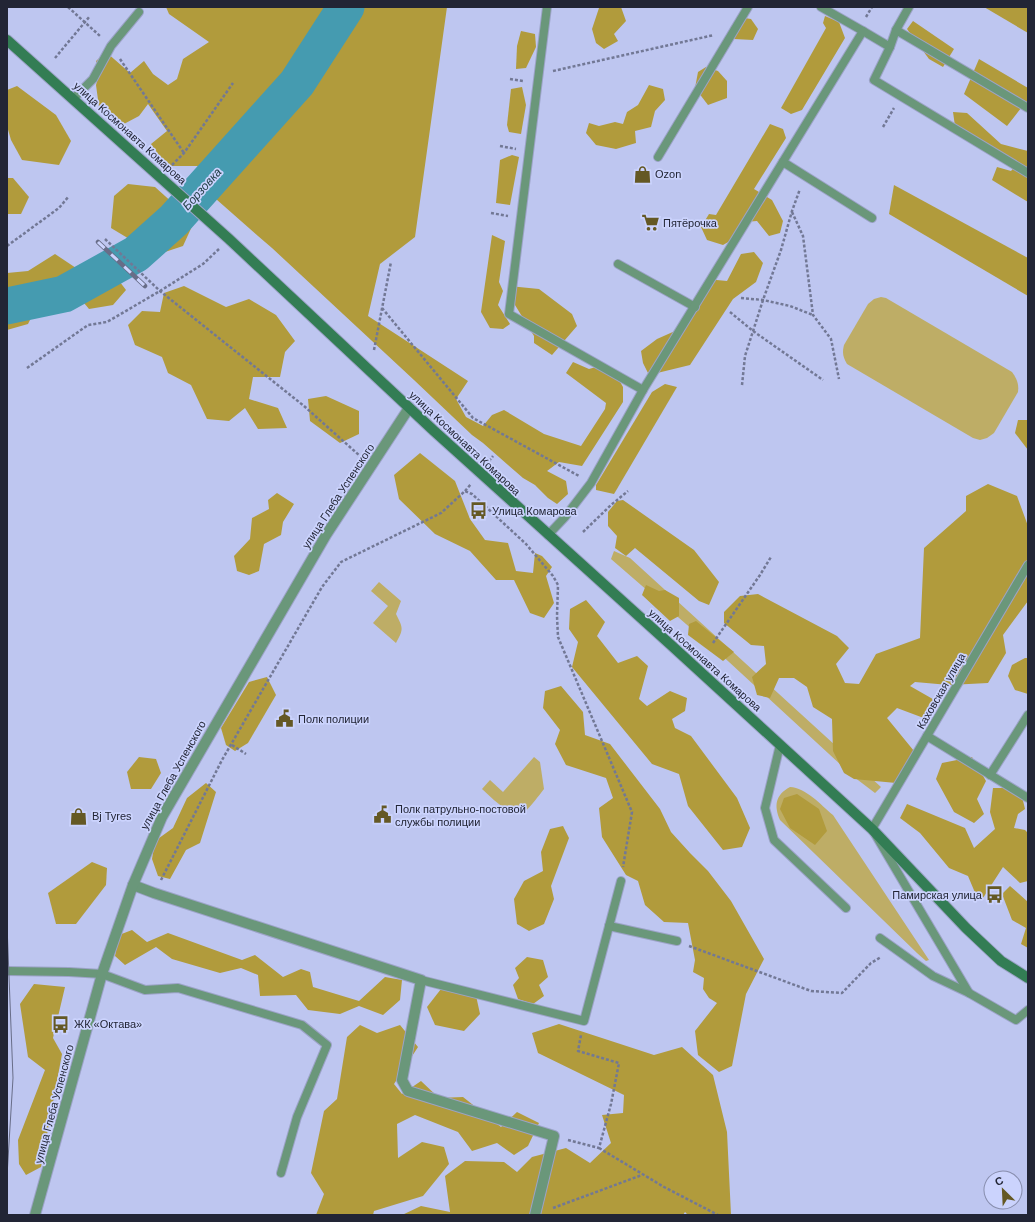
<svg xmlns="http://www.w3.org/2000/svg" width="1035" height="1222" font-family="Arial,sans-serif">
  <rect width="100%" height="100%" fill="#bec6f0"/>
  <g fill="#bead66">
    <path d="M 881,297 L 886,298 L 1012,372 C 1017,379 1019,384 1018,392 L 994,433 L 987,438 L 980,440 L 973,438 L 847,364 C 843,357 842,353 844,345 L 868,304 L 874,299 Z"/>
    <polygon points="614,551 630,558 881,787 875,793 854,777 716,650 611,559"/>
    <path d="M 379,582 L 401,601 L 396,614 C 403,628 404,629 396,643 L 373,623 L 388,606 L 371,591 Z"/>
    <path d="M 534,757 L 540,762 L 544,789 C 540,794 530,808 525,811 C 511,819 491,797 482,789 L 490,780 L 503,792 Z"/>
    <path d="M 790,787 C 806,788 820,804 833,815 L 929,960 L 926,961 L 917,953 L 780,820 C 774,806 775,795 790,787 Z"/>
  </g>
  <g fill="#b19b3c">
    <polygon points="166,7 447,7 415,237 380,264 368,316 468,381 456,399 466,417 483,426 492,415 504,410 544,434 581,446 605,409 606,403 566,373 573,362 589,369 596,367 619,380 623,387 623,402 582,466 559,462 547,471 566,481 568,494 557,504 548,498 535,485 523,478 483,443 472,435 414,380 272,248 258,236 216,199 220,184 206,166 165,166 151,144 167,131 148,104 139,116 122,125 99,107 96,85 100,71 96,61 106,52 130,73 144,61 153,74 168,85 177,79 183,59 209,42 169,14"/>
    <polygon points="601,7 621,7 626,21 614,34 618,41 604,49 596,43 592,29 599,8"/>
    <polygon points="984,7 1028,7 1028,33"/>
    <polygon points="825,16 839,22 845,38 802,110 791,114 781,108 826,28 823,23"/>
    <polygon points="738,17 751,19 758,29 753,40 734,39 730,28"/>
    <polygon points="913,21 954,49 943,67 929,59 907,29"/>
    <polygon points="521,31 535,34 536,47 526,68 516,69 517,46"/>
    <polygon points="979,59 1028,88 1028,105 1025,103 1007,126 964,94"/>
    <polygon points="706,67 718,71 727,81 727,98 708,105 695,88 698,72"/>
    <polygon points="649,85 663,89 665,100 655,111 651,127 635,131 636,143 616,149 596,145 586,133 589,123 599,126 615,122 623,124 627,112 638,105"/>
    <polygon points="17,86 56,115 71,141 59,165 22,160 11,140 7,126 7,90"/>
    <polygon points="522,87 526,105 521,134 509,132 507,125 511,89"/>
    <polygon points="953,112 967,113 1001,144 1028,151 1028,202 992,180 997,167 1011,171 1016,165 955,126"/>
    <polygon points="770,124 783,129 786,138 754,189 772,200 783,221 780,233 769,236 757,221 744,222 730,241 723,245 707,240 701,227 709,214 716,215"/>
    <polygon points="512,155 519,157 510,205 496,203 500,160"/>
    <polygon points="7,178 13,178 29,197 21,214 7,214"/>
    <polygon points="128,184 155,187 194,222 183,246 156,255 111,228 114,196"/>
    <polygon points="894,185 1028,258 1028,296 889,214"/>
    <polygon points="492,235 505,241 499,282 503,291 498,305 510,324 503,329 490,328 481,312"/>
    <polygon points="754,252 763,263 756,282 733,299 690,365 649,375 643,363 641,351 657,339 675,331 706,279 727,281 741,254"/>
    <polygon points="55,254 79,270 107,265 126,290 113,305 89,309 66,281 49,292 7,296 7,273 28,271"/>
    <polygon points="184,286 226,307 249,299 276,315 295,341 285,352 280,377 253,377 249,399 278,408 287,428 258,429 245,408 229,421 207,419 191,385 168,373 162,357 135,345 128,325 142,311 160,312 164,293"/>
    <polygon points="509,286 539,289 572,314 577,326 552,355 534,343 534,336 515,305 507,295"/>
    <polygon points="12,303 35,310 28,324 7,330 7,305"/>
    <polygon points="665,384 677,387 614,494 596,490 596,485 652,392"/>
    <polygon points="326,396 359,411 359,434 340,443 310,421 308,399"/>
    <polygon points="1018,420 1028,420 1028,450 1015,433"/>
    <polygon points="420,453 455,481 470,519 485,540 508,543 516,571 533,573 535,553 542,556 552,567 546,576 554,603 544,618 530,613 514,580 496,580 470,551 435,534 399,499 394,475"/>
    <polygon points="988,484 1017,496 1028,526 1028,601 1003,635 1006,653 988,683 949,685 915,682 910,686 938,702 929,720 897,708 887,718 914,751 896,783 854,779 844,773 833,751 832,719 813,707 807,687 794,678 779,678 770,698 757,695 752,677 766,664 764,646 751,645 724,623 724,612 740,596 758,594 837,636 849,648 836,664 845,683 859,684 876,654 920,638 924,548 966,511 966,496"/>
    <polygon points="277,493 294,504 283,522 281,535 264,544 259,571 249,575 237,571 234,556 250,539 252,518 269,509 268,500"/>
    <polygon points="623,500 694,550 719,582 709,605 699,601 635,548 626,556 615,548 617,536 608,526 608,512 617,501"/>
    <polygon points="646,585 659,591 665,590 679,598 679,616 670,621 642,595"/>
    <polygon points="586,600 605,622 597,636 618,663 637,656 648,666 639,699 647,706 670,691 687,698 685,711 672,719 675,728 691,736 737,798 750,828 742,847 723,850 688,806 679,774 652,764 572,667 578,642 569,629 570,609"/>
    <polygon points="696,621 734,652 723,661 688,635 689,624"/>
    <polygon points="1025,658 1028,658 1028,694 1015,690 1008,676 1012,665"/>
    <polygon points="267,677 276,695 248,743 235,751 226,745 221,728 249,682"/>
    <polygon points="561,686 583,712 585,735 610,744 660,809 671,832 690,853 708,871 731,901 764,959 746,994 732,1066 719,1072 698,1055 695,1031 717,1003 709,998 703,989 704,978 693,972 695,960 688,923 664,922 645,905 638,881 626,875 602,837 599,808 613,798 606,778 566,765 555,744 560,730 543,708 545,691"/>
    <polygon points="139,757 156,759 161,773 151,789 131,789 127,772"/>
    <polygon points="972,757 986,781 977,799 984,814 974,823 954,812 936,779 942,763"/>
    <polygon points="206,783 216,792 200,843 186,850 170,879 158,876 152,859 155,841 173,828 187,798"/>
    <polygon points="993,788 1020,788 1025,809 1018,814 1014,828 1025,830 1028,833 1028,881 1020,883 1003,867 983,898 976,895 968,876 949,868 920,833 900,818 907,804 965,828 974,848 995,829 990,812"/>
    <polygon points="797,794 819,809 827,831 815,845 790,828 780,809 784,798"/>
    <polygon points="563,826 569,838 551,886 554,899 544,924 529,931 517,924 514,899 524,881 543,871 541,852 550,829"/>
    <polygon points="92,862 107,868 106,885 76,924 56,924 48,893"/>
    <polygon points="1010,886 1028,902 1028,948 1021,944 1026,928 1012,920 1002,894"/>
    <polygon points="132,930 147,942 168,933 242,960 255,955 283,977 301,969 310,972 313,987 359,1001 385,977 402,980 400,1000 383,1015 359,1006 340,1014 308,1010 296,995 260,996 258,975 241,968 220,973 172,959 156,947 125,965 115,956 119,935"/>
    <polygon points="527,957 543,960 548,977 539,985 544,996 533,1004 518,999 513,985 519,978 515,968"/>
    <polygon points="34,984 65,987 53,1038 62,1054 41,1167 26,1175 19,1164 18,1140 45,1070 28,1057 20,1004"/>
    <polygon points="441,989 475,991 480,1014 464,1031 435,1025 427,1007"/>
    <polygon points="559,1024 654,1055 682,1047 713,1075 727,1132 731,1215 688,1215 685,1212 683,1215 402,1215 421,1206 450,1212 445,1176 465,1161 504,1162 517,1172 532,1157 566,1148 590,1163 611,1143 602,1115 623,1113 624,1095 538,1053 532,1033"/>
    <polygon points="360,1025 377,1033 400,1025 418,1047 394,1084 402,1094 421,1081 439,1098 463,1097 501,1127 517,1112 539,1123 528,1146 514,1155 497,1143 472,1151 458,1132 415,1115 397,1124 398,1158 422,1142 444,1147 449,1164 423,1196 374,1211 373,1215 316,1215 324,1194 311,1173 324,1111 337,1099 347,1037"/>
  </g>
  <g fill="none" stroke-linecap="round" stroke-linejoin="round">
    <polyline stroke="#459bb0" stroke-width="37" points="7,306 64,294 136,254 174,220 297,83 346,7"/>
    <defs>
      <g id="lane">
        <polyline points="547,7 509,314 643,390"/>
        <polyline points="821,7 863,31"/>
        <polyline points="896,30 1028,108"/>
        <polyline points="890,47 874,80 1028,173"/>
        <polyline points="73,99 93,79 111,46 139,12"/>
        <polyline points="658,157 748,7"/>
        <polyline points="783,162 872,218"/>
        <polyline points="618,264 695,307"/>
        <polyline points="548,535 565,517 591,483 643,390 863,31 890,47 896,30 909,7"/>
        <polyline points="927,736 1028,798"/>
        <polyline points="780,745 765,808 774,840 846,908"/>
        <polyline points="990,775 1028,715"/>
        <polyline points="609,926 677,941"/>
        <polyline points="880,938 933,976 969,993 1016,1020 1028,1010"/>
        <polyline points="7,971 69,972 102,974 145,990 178,988 302,1025 327,1045 297,1117 281,1173"/>
        <polyline points="421,980 584,1021 621,881"/>
        <polyline points="969,993 872,829 1028,565"/>
      </g>
      <g id="street">
        <polyline points="133,885 154,893 421,980 402,1080 408,1091 554,1136 535,1215"/>
        <polyline points="35,1215 102,974 133,885 162,817 326,535 409,408"/>
      </g>
      <polyline id="secondary" points="7,40 229,239 433,430 671,645 872,829 966,928 1001,961 1028,978"/>
    </defs>
    <use href="#lane" stroke="#9ca3c7" stroke-width="10"/>
    <use href="#street" stroke="#9ca3c7" stroke-width="12"/>
    <use href="#secondary" stroke="#9ca3c7" stroke-width="12"/>
    <g stroke="#727895" stroke-width="2.5" stroke-dasharray="3 2" stroke-linecap="butt">
      <polyline points="68,7 100,36"/>
      <polyline points="866,17 872,7"/>
      <polyline points="55,58 90,16"/>
      <polyline points="120,59 184,153"/>
      <polyline points="553,71 714,35"/>
      <polyline points="510,79 523,81"/>
      <polyline points="883,127 894,108"/>
      <polyline points="500,146 516,149"/>
      <polyline points="172,165 184,153 233,83"/>
      <polyline points="792,212 803,236 813,315 831,339 839,379"/>
      <polyline points="491,213 508,216"/>
      <polyline points="105,239 160,291 304,406 360,456"/>
      <polyline points="7,246 59,208 69,196"/>
      <polyline points="741,298 763,300 790,306 813,315"/>
      <polyline points="382,308 473,418 579,476"/>
      <polyline points="730,312 753,331 823,380"/>
      <polyline points="374,350 391,262"/>
      <polyline points="27,368 88,325 107,322 160,291 203,264 219,249"/>
      <polyline points="742,385 745,356 763,300 781,250 792,211 800,189"/>
      <polyline points="489,461 493,456"/>
      <polyline points="465,491 471,484"/>
      <polyline points="583,532 611,505 628,491"/>
      <polyline points="713,643 760,575 771,557"/>
      <polyline points="232,745 246,754"/>
      <polyline points="161,880 222,760 322,587 341,562 441,513 465,491 472,494 526,544 553,576 558,585 557,616 558,637 632,812 623,867"/>
      <polyline points="689,946 811,991 842,993 871,963 881,957"/>
      <polyline points="568,1140 599,1148 611,1104 619,1063 578,1051 581,1035"/>
      <polyline points="599,1148 664,1187 718,1215"/>
      <polyline points="553,1208 642,1175"/>
    </g>
    <use href="#lane" stroke="#6a977a" stroke-width="8"/>
    <use href="#street" stroke="#6a977a" stroke-width="10"/>
    <use href="#secondary" stroke="#337d54" stroke-width="10"/>
    <polyline stroke="#686d88" stroke-width="1" points="7,925 13,1078 7,1176"/>
    <defs>
      <polyline id="rail" points="98,242 145,286"/>
    </defs>
    <use href="#rail" stroke="#686d88" stroke-width="4.5"/>
    <use href="#rail" stroke="#cbd3fd" stroke-width="3" stroke-dasharray="9" stroke-linecap="butt"/>
  </g>
  <defs>
    <symbol id="shop-bare" viewBox="-9 -9 18 18"><path d="M-5-2.5h2.3a2.7 3.5 0 0 1 5.4 0H5L5.5 6h-11ZM-1.5-2.5h3a1.5 2.3 0 0 0-3 0Z" fill="#645824" stroke="#cbd3fd" stroke-width="2.5" paint-order="stroke"/></symbol>
    <symbol id="supermarket-bare" viewBox="-9 -9 18 18"><path d="M-6-5.5h2.5l.6 2H6L4.5 2H-2.5L-4.4-4H-6ZM-1.5 3.2a1.3 1.3 0 1 0 .1 0ZM3 3.2a1.3 1.3 0 1 0 .1 0Z" fill="#645824" stroke="#cbd3fd" stroke-width="2.5" paint-order="stroke"/></symbol>
    <symbol id="bus-bare" viewBox="-9 -9 18 18"><path d="M-5-6H5V4H4V6H2V4H-2V6H-4V4H-5ZM-3.5-4V0h7V-4ZM-3.5 1.2v1.5H-2V1.2ZM2 1.2v1.5H3.5V1.2Z" fill="#645824" stroke="#cbd3fd" stroke-width="2.5" paint-order="stroke"/></symbol>
    <symbol id="civic-bare" viewBox="-9 -9 18 18"><path d="M-.6-6.5H3V-4.5H.6V-3L4-1V1h2V6H-6V1h2V-1L-.6-3ZM-1.2 2.5V6h2.4V2.5Z" fill="#645824" stroke="#cbd3fd" stroke-width="2.5" paint-order="stroke"/></symbol>
  </defs>
  <g fill-rule="evenodd">
    <use href="#shop-bare" x="630" y="162" width="25" height="25"/>
    <use href="#supermarket-bare" x="638" y="210" width="25" height="25"/>
    <use href="#bus-bare" x="466" y="498" width="25" height="25"/>
    <use href="#civic-bare" x="272" y="706" width="25" height="25"/>
    <use href="#civic-bare" x="370" y="802" width="25" height="25"/>
    <use href="#shop-bare" x="66" y="804" width="25" height="25"/>
    <use href="#bus-bare" x="982" y="882" width="25" height="25"/>
    <use href="#bus-bare" x="48" y="1012" width="25" height="25"/>
  </g>
  <g text-anchor="middle" dominant-baseline="central" stroke-width="3.5" stroke-linejoin="round" paint-order="stroke">
    <g font-size="11" fill="#222535" stroke="#cbd3fd">
      <text transform="translate(130 133) rotate(42)">улица Космонавта Комарова</text>
      <text transform="translate(465 443) rotate(43)">улица Космонавта Комарова</text>
      <text transform="translate(338 496) rotate(-57)">улица Глеба Успенского</text>
      <text transform="translate(705 660) rotate(42)">улица Космонавта Комарова</text>
      <text transform="translate(941 691) rotate(-60)">Каховская улица</text>
      <text transform="translate(173 775) rotate(-61)">улица Глеба Успенского</text>
      <text transform="translate(54 1104) rotate(-75)">улица Глеба Успенского</text>
    </g>
    <g font-size="11" fill="#222535" stroke="#cbd3fd" text-anchor="start">
      <text x="655" y="174">Ozon</text>
      <text x="663" y="223">Пятёрочка</text>
      <text x="492" y="511">Улица Комарова</text>
      <text x="298" y="719">Полк полиции</text>
      <text x="395" y="809">Полк патрульно-постовой<tspan x="395" dy="13">службы полиции</tspan></text>
      <text x="92" y="816">Bj Tyres</text>
      <text x="982" y="895" text-anchor="end">Памирская улица</text>
      <text x="74" y="1024">ЖК «Октава»</text>
    </g>
    <g font-size="12" font-style="italic" fill="#233e45" stroke="#cbd3fd">
      <text transform="translate(202 189) rotate(-48)">Борзовка</text>
    </g>
  </g>
  <rect width="1035" height="1222" fill="none" stroke="#222535" stroke-width="16"/>
  <g transform="translate(1003 1190) rotate(336)"><circle r="19" fill="#cbd3fd" stroke="#878dad"/>
  <path d="M0-3L7 15L0 10L-7 15Z" fill="#645824"/>
  <text y="-6" font-size="11" font-weight="bold" text-anchor="middle" fill="#222535">С</text>
  </g>
</svg>
